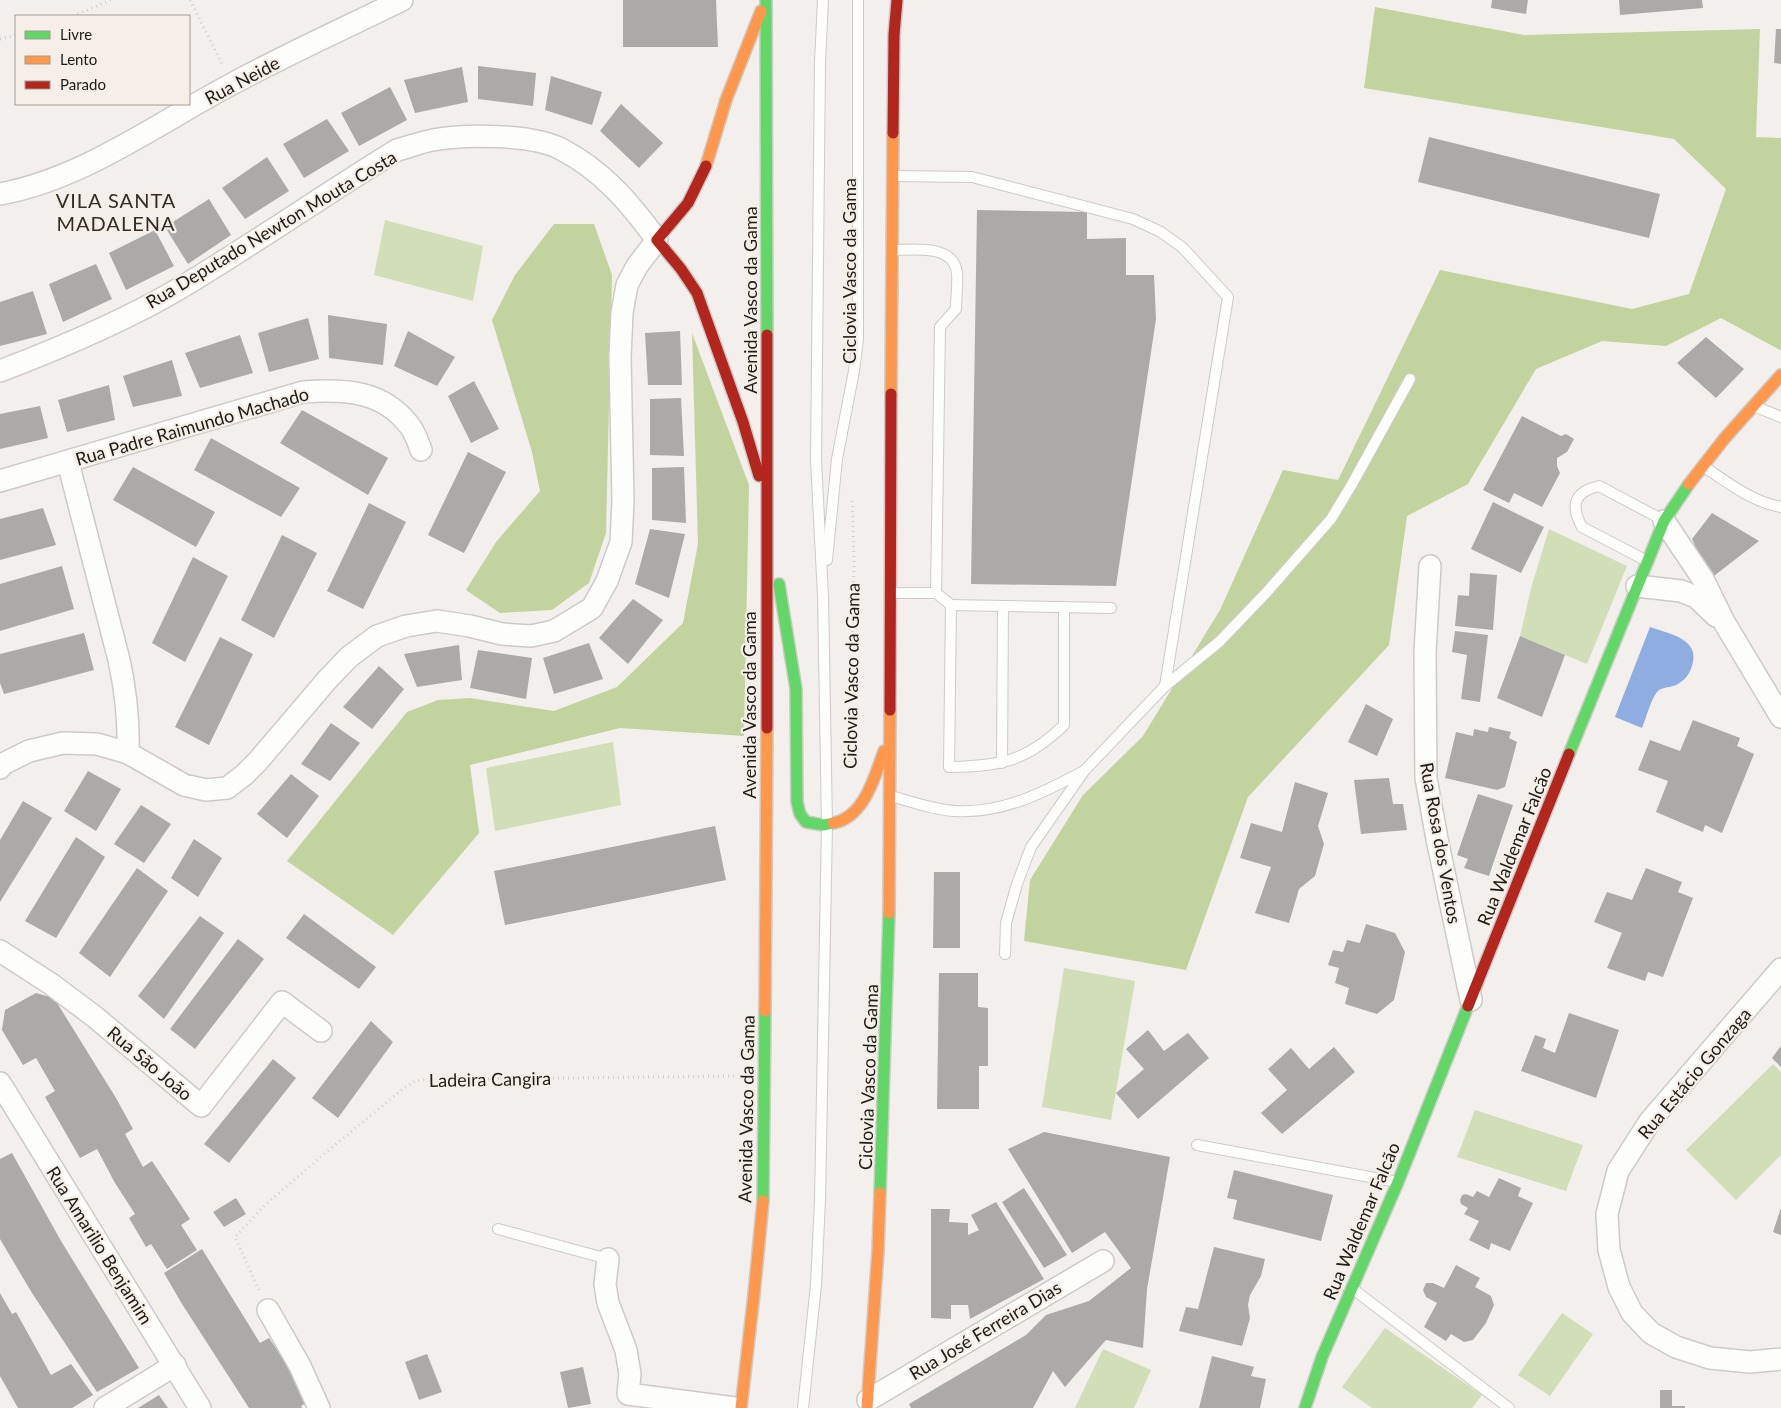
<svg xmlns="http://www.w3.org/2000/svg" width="1781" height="1408" font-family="Lato,sans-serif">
  <rect width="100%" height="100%" fill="#f2efec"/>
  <g fill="#d2deb8">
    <polygon points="385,220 483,246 473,301 374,275"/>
    <polygon points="1549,529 1627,566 1587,664 1520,636 1532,585"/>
    <polygon points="613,742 621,805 495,831 486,768"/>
    <polygon points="1064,968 1135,981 1111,1120 1042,1107"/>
    <polygon points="1773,1064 1781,1072 1781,1155 1736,1200 1686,1150"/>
    <polygon points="1475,1110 1583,1145 1566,1191 1457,1157"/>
    <polygon points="1562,1313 1593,1334 1550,1396 1518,1375"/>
    <polygon points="1385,1328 1482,1395 1472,1408 1372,1408 1342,1387"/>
    <polygon points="1103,1349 1151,1370 1134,1408 1075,1408"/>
  </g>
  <g fill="#c3d3a0">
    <polygon points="1375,7 1524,35 1760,29 1756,137 1781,138 1781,349 1780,350 1721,318 1666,346 1602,341 1536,369 1468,484 1407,516 1389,645 1248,797 1186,970 1024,941 1030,880 1083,795 1143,736 1220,610 1283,470 1338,480 1440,270 1632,309 1689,294 1726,189 1674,139 1364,88"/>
    <polygon points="554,224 594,224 612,275 606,533 589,583 552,610 500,613 466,590 496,542 540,491 532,452 492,320 515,275"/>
    <polygon points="692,333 749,485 744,736 620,728 470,765 479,833 393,935 287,861 407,712 438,700 470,698 554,711 617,687 683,623 698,544"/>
  </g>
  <path fill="#8fade1" d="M 1650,627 C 1670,634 1701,639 1692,666 C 1690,673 1685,680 1678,684 C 1672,688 1662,686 1657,692 C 1651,699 1646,718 1642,728 L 1615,717 Z"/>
  <g fill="#acaaa9">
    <polygon points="623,0 716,0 718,47 623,47"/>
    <polygon points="1492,0 1528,0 1526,14 1491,8"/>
    <polygon points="1619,0 1702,0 1703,8 1620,15"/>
    <polygon points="1776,29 1781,29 1781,64 1774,63"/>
    <polygon points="478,66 536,73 533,106 478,99"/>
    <polygon points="462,67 468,102 415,113 404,80"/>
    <polygon points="551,76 602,92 592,125 545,110"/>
    <polygon points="390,87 407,120 359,146 341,113"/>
    <polygon points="621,104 663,143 639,168 600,131"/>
    <polygon points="327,119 349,151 304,178 283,144"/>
    <polygon points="1429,137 1660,194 1649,238 1418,182"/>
    <polygon points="267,157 289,191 245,219 222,188"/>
    <polygon points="209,199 231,235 188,264 165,227"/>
    <polygon points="977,210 1087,212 1087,239 1126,238 1126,275 1154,275 1156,319 1116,586 971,584"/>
    <polygon points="155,230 174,266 126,290 109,253"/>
    <polygon points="96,264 112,299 63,322 49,284"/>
    <polygon points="33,291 47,334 0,346 0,302"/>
    <polygon points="328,315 387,324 383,365 329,358"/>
    <polygon points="308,318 319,359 269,372 258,333"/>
    <polygon points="408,331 455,357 437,386 394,366"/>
    <polygon points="680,331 682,385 648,385 645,333"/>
    <polygon points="240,335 253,373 200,388 185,353"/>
    <polygon points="1706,337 1744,369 1716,398 1677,363"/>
    <polygon points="172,360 182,396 133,407 123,376"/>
    <polygon points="474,381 499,429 471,443 448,396"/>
    <polygon points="109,385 115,420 67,432 58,400"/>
    <polygon points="681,398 684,456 650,455 650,399"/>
    <polygon points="40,406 48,438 0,449 0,414"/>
    <polygon points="302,410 388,458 368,495 280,443"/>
    <polygon points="1522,416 1561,436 1566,434 1574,439 1567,452 1557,458 1557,466 1560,473 1542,507 1514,493 1509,503 1483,490"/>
    <polygon points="211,438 300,488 281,517 194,470"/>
    <polygon points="468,452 506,472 464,553 428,535"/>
    <polygon points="133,467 215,512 196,547 113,500"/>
    <polygon points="684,467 686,523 652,520 652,468"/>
    <polygon points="1493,502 1544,527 1521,573 1471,549"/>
    <polygon points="369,503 406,522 363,609 327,591"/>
    <polygon points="43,508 56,545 0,560 0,519"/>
    <polygon points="1712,513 1759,541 1710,579 1692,539"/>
    <polygon points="650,529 685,534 669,598 635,584"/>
    <polygon points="282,535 317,553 274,638 241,620"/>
    <polygon points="193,557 228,576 185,662 152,643"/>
    <polygon points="62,566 74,609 0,631 0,584"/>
    <polygon points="1470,573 1497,575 1493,630 1455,626 1458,595 1469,596"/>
    <polygon points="633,599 663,620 628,664 599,638"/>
    <polygon points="1455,631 1488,635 1480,702 1461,699 1467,655 1452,652"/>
    <polygon points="84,633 94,670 4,694 0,683 0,654"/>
    <polygon points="1520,636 1565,655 1542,717 1497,698"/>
    <polygon points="220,637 253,654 209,745 175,727"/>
    <polygon points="589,643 603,679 554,694 543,658"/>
    <polygon points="459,645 462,680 417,687 404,654"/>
    <polygon points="478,650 532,658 526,699 470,688"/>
    <polygon points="379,666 404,689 372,729 343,707"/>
    <polygon points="1366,704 1393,719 1377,756 1348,742"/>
    <polygon points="1693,720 1740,738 1737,746 1754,754 1722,833 1705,825 1703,832 1656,812 1668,781 1638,770 1650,740 1680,751"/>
    <polygon points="331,723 360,743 330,781 301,764"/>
    <polygon points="1489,727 1511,732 1509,738 1517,742 1505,787 1497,790 1445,778 1456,732 1473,736 1474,729 1488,732"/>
    <polygon points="88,771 121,789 96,831 64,811"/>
    <polygon points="291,774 319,796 287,838 257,814"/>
    <polygon points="1389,778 1393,804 1403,804 1407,830 1361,834 1354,780"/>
    <polygon points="1295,782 1328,793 1318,826 1324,844 1315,876 1299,889 1289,923 1255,913 1271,867 1240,858 1251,823 1282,832"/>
    <polygon points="1478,794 1513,805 1489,876 1464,868 1468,859 1457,855"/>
    <polygon points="23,801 52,818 0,902 0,840"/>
    <polygon points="141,805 171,824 144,863 114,844"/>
    <polygon points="715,826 726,880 505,925 494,871"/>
    <polygon points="76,837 105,857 56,938 25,921"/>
    <polygon points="194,839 222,858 198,897 171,878"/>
    <polygon points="137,868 168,891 110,977 79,953"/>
    <polygon points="1646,868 1682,882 1678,892 1693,898 1663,977 1648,972 1645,981 1607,968 1622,933 1594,922 1607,892 1632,900"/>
    <polygon points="934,872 960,872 960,948 933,948"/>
    <polygon points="304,914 376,967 359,989 286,938"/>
    <polygon points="200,916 224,933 164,1019 138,996"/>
    <polygon points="1366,924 1395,933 1405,952 1394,1000 1377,1014 1345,1004 1349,988 1335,983 1339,968 1328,965 1333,950 1343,952 1347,940 1360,943"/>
    <polygon points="238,939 264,959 195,1049 170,1029"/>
    <polygon points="939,973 978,973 978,1007 988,1008 988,1066 979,1066 979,1109 937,1109"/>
    <polygon points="36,993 54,998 116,1098 133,1129 125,1134 143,1167 152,1161 190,1219 181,1225 197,1250 167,1269 151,1244 146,1247 129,1218 135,1214 115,1183 97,1149 80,1158 45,1097 55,1091 36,1058 23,1065 2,1030 5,1010"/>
    <polygon points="1569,1013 1619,1030 1596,1098 1521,1071 1535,1035 1546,1039 1543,1048 1555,1053"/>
    <polygon points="371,1021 393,1042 338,1118 312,1098"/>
    <polygon points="1148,1030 1164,1051 1188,1033 1209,1058 1138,1119 1116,1093 1144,1069 1126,1049"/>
    <polygon points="1781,1046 1781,1067 1772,1058"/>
    <polygon points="1334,1047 1355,1072 1282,1134 1261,1113 1287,1090 1268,1069 1291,1048 1309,1069"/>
    <polygon points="273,1059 296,1078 229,1163 204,1144"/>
    <polygon points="1044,1132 1170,1157 1147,1289 1143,1348 1106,1340 1065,1387 1053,1371 1033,1408 911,1408 909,1404 1026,1335 1046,1315 1089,1301 1131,1268 1105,1232 1072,1253 1008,1149"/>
    <polygon points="12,1153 61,1241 139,1368 97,1392 32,1293 0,1239 0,1159"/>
    <polygon points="1234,1170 1333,1195 1321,1241 1233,1219 1237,1200 1227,1198"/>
    <polygon points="1499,1178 1521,1188 1518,1196 1533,1203 1510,1251 1491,1243 1489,1250 1469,1240 1479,1221 1464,1214 1468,1208 1461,1204 1460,1200 1462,1195 1466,1194 1473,1197 1477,1191 1489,1197"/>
    <polygon points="1024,1188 1067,1255 1044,1268 1002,1202"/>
    <polygon points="236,1198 246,1214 224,1227 213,1212"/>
    <polygon points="996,1202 1044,1279 970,1319 968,1305 951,1305 951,1319 931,1318 931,1209 950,1209 949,1222 968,1223 968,1235 979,1230 971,1215"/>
    <polygon points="1781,1208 1781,1235 1773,1232"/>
    <polygon points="1214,1247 1265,1259 1261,1276 1250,1295 1248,1305 1250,1318 1242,1346 1179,1331 1186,1307 1198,1309"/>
    <polygon points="202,1249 260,1343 269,1338 289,1367 308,1402 301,1406 302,1408 249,1408 182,1304 164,1273"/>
    <polygon points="1456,1265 1480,1278 1475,1287 1491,1296 1494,1305 1486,1323 1473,1340 1464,1342 1451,1334 1446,1341 1424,1327 1437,1303 1426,1297 1423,1290 1426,1283 1433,1283 1444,1288"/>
    <polygon points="0,1293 12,1314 16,1312 51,1375 71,1364 93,1395 72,1408 18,1408 0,1376"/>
    <polygon points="427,1354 442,1392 419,1400 405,1362"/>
    <polygon points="1212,1356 1254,1367 1251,1376 1266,1379 1260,1408 1199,1408"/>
    <polygon points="583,1367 591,1404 568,1408 560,1372"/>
    <polygon points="1660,1390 1672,1390 1672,1406 1685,1406 1685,1408 1660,1408"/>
    <polygon points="159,1395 168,1408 138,1408"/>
  </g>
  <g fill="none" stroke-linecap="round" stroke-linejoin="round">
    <defs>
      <g id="lane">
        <polyline points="894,176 972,177 1133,219 1161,232 1183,248 1228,297 1165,686 1085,770 1031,847 1017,884 1006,923 1005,954"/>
        <polyline points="1754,406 1781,417"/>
        <path d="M 1703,466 C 1727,482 1752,502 1781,507"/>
        <polyline points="827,560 837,459 854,371 858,339 858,0"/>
        <path d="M 1647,561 L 1582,527 C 1570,505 1574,492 1599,486 L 1663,520"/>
        <path d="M 892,593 L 936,593 L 940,327 L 956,309 C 956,297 958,285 957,273 C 954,244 914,250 893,250"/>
        <path d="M 936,593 L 951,605 L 949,767 C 1000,766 1026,762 1064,725 L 1064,607"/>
        <polyline points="951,605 1111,608"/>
        <polyline points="1165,686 1219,642 1266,593 1331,519 1351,486 1410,379"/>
        <polyline points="1002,763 1003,606"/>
        <path d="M 891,796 C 912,802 934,810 955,811 C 1001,814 1043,793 1082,772"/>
        <polyline points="1197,1145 1397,1182"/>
        <polyline points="498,1229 608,1259"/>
        <polyline points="1353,1289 1509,1408"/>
        <polyline points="803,1408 816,1285 820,1200 827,825 823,596 816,460 820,63 823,0"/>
      </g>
      <g id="street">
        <path d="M 0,194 C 83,179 158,123 232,84 C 287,54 345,28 402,0"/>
        <path d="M 0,371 C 63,347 125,321 182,287 C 255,243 324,195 397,150 C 409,147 421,142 433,140 C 464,134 533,134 561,149 C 603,171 629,202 657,240 L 637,266 L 627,285 L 622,313 L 620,357 L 623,501 L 621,542 L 607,581 L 592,608 L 554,631 L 531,636 L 502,634 L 470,626 L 437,621 L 406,626 L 377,636 L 349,657 L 327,680 L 258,761 L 244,775 L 227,788 L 206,790 L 184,785 L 128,753 L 97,744 L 63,743 L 29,751 L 3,764 L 0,768"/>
        <path d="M 68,462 L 119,660 C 126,692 129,721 128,753"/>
        <path d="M 0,481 L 303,392 C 344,389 382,390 409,425 C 415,432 418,442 421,450"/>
        <polyline points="1664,521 1703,579 1724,622 1781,717"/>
        <polyline points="1430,566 1425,652 1426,778 1437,839 1471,1000"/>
        <polyline points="1637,586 1681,591 1696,597 1716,616"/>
        <polyline points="0,951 51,984 95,1017 201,1106 282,1002 321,1031"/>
        <polyline points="1781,969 1650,1121 1618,1171 1607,1214 1609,1250 1619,1287 1632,1313 1651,1333 1676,1347 1710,1358 1750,1362 1781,1359"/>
        <polyline points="0,1083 200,1408"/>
        <polyline points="608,1259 605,1284 608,1303 626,1350 630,1374 628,1394 735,1408"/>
        <polyline points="268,1310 300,1366 319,1408"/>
        <polyline points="868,1400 1103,1261"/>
        <polyline points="105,1408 175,1365"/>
      </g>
      <g id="fast">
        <polyline points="766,0 767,335"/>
        <polyline points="779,584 796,689 797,802 800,814 806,822 824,825 833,823"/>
        <polyline points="1569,754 1664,521 1689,484"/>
        <polyline points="880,1193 889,913"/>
        <polyline points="763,1201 765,1011"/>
        <polyline points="1305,1408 1322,1357 1398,1182 1468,1006"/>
      </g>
      <g id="slow">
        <polyline points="706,166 726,100 761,11"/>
        <polyline points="891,394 893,133"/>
        <polyline points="1689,484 1724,439 1781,375"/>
        <path d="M 833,823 C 864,818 875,776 884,751"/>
        <polyline points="889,913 890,710"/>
        <polyline points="765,1011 767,728"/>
        <polyline points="741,1408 754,1294 763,1201"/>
        <polyline points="867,1408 878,1251 880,1193"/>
      </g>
      <g id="jam">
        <polyline points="893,133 894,35 897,0"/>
        <polyline points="706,166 688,203 657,240 681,269 697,293 743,422 759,476"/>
        <polyline points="890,710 891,394"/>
        <polyline points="767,728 767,335"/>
        <polyline points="1468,1006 1569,754"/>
      </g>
    </defs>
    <use href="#lane" stroke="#cdcbc8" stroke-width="12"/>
    <use href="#street" stroke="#cdcbc8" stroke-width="24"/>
    <use href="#fast" stroke="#cdcbc8" stroke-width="14"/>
    <use href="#slow" stroke="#cdcbc8" stroke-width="14"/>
    <use href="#jam" stroke="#cdcbc8" stroke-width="14"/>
    <g stroke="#d1d0ce" stroke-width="3" stroke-dasharray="1 4" stroke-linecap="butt">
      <polyline points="190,0 222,64"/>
      <polyline points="73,16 111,0"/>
      <polyline points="0,39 16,35"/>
      <polyline points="849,767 854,563 852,498"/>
      <polyline points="259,1290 235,1237 265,1205 329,1150 404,1088 415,1081 437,1078 484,1079 739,1076"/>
    </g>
    <use href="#lane" stroke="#fdfdfc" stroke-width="10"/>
    <use href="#street" stroke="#fdfdfc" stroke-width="21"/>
    <use href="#fast" stroke="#63d668" stroke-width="11"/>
    <use href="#slow" stroke="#ff974d" stroke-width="11"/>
    <use href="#jam" stroke="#b3261e" stroke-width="11"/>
  </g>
  <g text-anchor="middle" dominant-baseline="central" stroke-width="4.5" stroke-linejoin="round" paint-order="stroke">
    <g font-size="18" fill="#1e1c19" stroke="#f6efe8">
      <text transform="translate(242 80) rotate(-28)">Rua Neide</text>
      <text transform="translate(271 229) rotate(-31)">Rua Deputado Newton Mouta Costa</text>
      <text transform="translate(849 271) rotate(-90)">Ciclovia Vasco da Gama</text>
      <text transform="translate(750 300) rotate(-90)">Avenida Vasco da Gama</text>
      <text transform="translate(192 426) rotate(-16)">Rua Padre Raimundo Machado</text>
      <text transform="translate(851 676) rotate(-89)">Ciclovia Vasco da Gama</text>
      <text transform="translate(749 705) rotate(-90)">Avenida Vasco da Gama</text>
      <text transform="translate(1441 843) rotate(80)">Rua Rosa dos Ventos</text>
      <text transform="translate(1514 846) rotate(-68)">Rua Waldemar Falcão</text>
      <text transform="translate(150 1063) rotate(40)">Rua São João</text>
      <text transform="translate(1694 1073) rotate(-50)">Rua Estácio Gonzaga</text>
      <text transform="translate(868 1077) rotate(-88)">Ciclovia Vasco da Gama</text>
      <text transform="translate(490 1079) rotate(-1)">Ladeira Cangira</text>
      <text transform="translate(746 1109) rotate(-89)">Avenida Vasco da Gama</text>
      <text transform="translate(1361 1221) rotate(-67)">Rua Waldemar Falcão</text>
      <text transform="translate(100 1245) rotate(58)">Rua Amarilio Benjamim</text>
      <text transform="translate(985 1330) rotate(-31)">Rua José Ferreira Dias</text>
    </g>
    <g font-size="20" letter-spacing="1" fill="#322d28" stroke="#f6efe8">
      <text x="116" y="200">VILA SANTA<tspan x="116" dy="23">MADALENA</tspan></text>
    </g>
  </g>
  <rect x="15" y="15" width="175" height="90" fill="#f6efe8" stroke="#a09b95"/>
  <rect x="25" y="31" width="25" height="8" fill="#63d668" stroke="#a09b95"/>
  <text x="60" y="40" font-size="15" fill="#1e1c19">Livre</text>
  <rect x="25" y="56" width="25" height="8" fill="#ff974d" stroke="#a09b95"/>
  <text x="60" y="65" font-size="15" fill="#1e1c19">Lento</text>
  <rect x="25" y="81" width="25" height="8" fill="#b3261e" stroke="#a09b95"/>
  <text x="60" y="90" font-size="15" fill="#1e1c19">Parado</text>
</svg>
